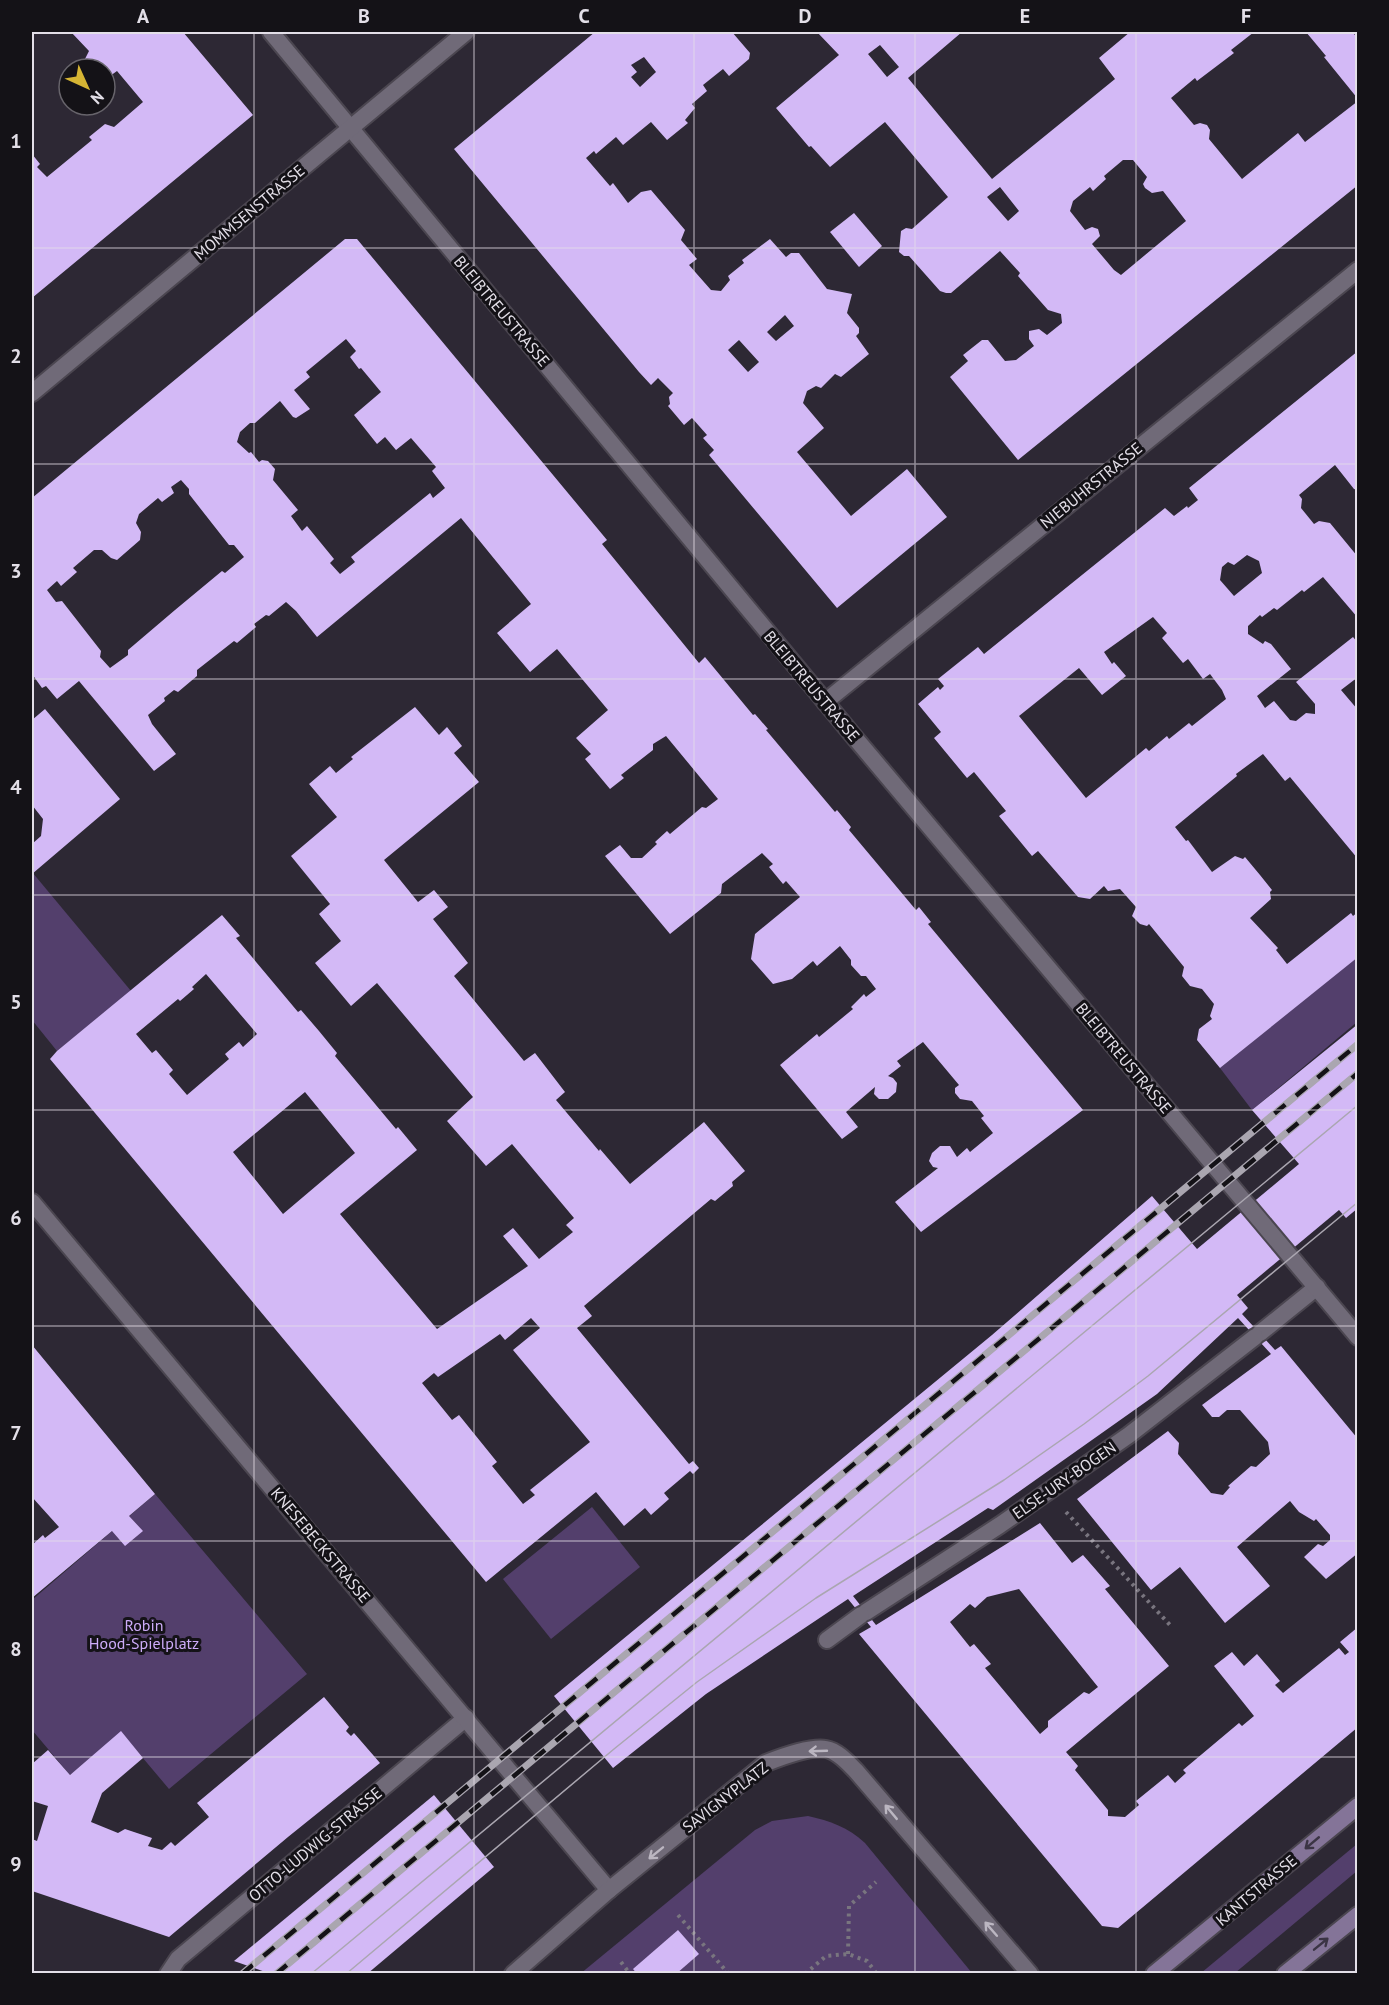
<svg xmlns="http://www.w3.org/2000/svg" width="1389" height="2005" font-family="'PT Sans',sans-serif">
  <rect width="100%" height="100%" fill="#2d2834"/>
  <g fill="#533f6c">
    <polygon points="32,872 131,991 57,1051 32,1020"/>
    <polygon points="1357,957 1357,1022 1252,1110 1220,1068"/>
    <polygon points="155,1494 307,1674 169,1789 121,1732 70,1775 32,1730 32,1600"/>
    <polygon points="592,1507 640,1567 551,1639 503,1579"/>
    <path d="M 808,1816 C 830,1821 848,1827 865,1843 L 972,1973 L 580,1974 L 755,1830 L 772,1821 Z"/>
    <polygon points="1357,1844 1357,1871 1235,1973 1201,1973"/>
  </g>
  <g fill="#d3b9f6" fill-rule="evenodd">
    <polygon points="71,32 183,32 253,115 32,298 32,154 40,164 37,167 47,177 92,140 89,137 105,124 114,127 143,102 117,71 110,76 100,65 95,68 88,66 85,59 89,51"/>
    <path d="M 595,32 L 732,32 L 750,53 L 749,59 L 729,76 L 723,69 L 703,85 L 707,91 L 692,104 L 695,108 L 685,120 L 688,123 L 667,140 L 651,122 L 623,145 L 616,137 L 596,154 L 594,151 L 586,158 L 610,186 L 613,183 L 628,203 L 641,192 L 651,190 L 685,230 L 681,240 L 697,259 L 689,265 L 711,290 L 721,291 L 730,280 L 728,276 L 744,263 L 742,260 L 770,239 L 786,257 L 791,253 L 799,253 L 827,289 L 852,294 L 847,313 L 859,328 L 859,333 L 856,336 L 869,354 L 841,377 L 835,374 L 821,388 L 816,386 L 807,391 L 803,403 L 824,428 L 797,452 L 851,516 L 907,469 L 947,517 L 837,608 L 709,455 L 714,450 L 703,438 L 707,435 L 692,418 L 684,425 L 668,406 L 670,404 L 669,397 L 673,393 L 658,378 L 651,385 L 639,372 L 454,149 ZM 644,57 L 656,72 L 640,87 L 631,77 L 637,72 L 631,65 ZM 785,315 L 794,326 L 776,341 L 767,332 ZM 739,340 L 759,362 L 748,372 L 728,350 Z"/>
    <path d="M 817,32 L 962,32 L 908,78 L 992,179 L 1115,79 L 1099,58 L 1130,32 L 1254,32 L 1231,50 L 1234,53 L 1197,81 L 1195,78 L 1171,98 L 1194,125 L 1200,123 L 1207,125 L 1210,130 L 1209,139 L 1242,179 L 1298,133 L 1305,142 L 1358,101 L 1358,185 L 1018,460 L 950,377 L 968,361 L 963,355 L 982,340 L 988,340 L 1005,361 L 1016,360 L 1034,346 L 1029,339 L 1029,331 L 1039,329 L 1047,335 L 1062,323 L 1061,314 L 1048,310 L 1018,276 L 1020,273 L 1000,251 L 951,293 L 946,293 L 940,291 L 909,256 L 904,256 L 899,252 L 901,231 L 906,228 L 912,229 L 948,197 L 885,122 L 830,167 L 811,146 L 809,147 L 776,108 L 839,55 ZM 880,45 L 899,67 L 887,77 L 868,54 ZM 1123,160 L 1133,160 L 1147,177 L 1143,184 L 1145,188 L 1152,193 L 1163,191 L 1186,221 L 1121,275 L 1114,270 L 1092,244 L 1100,236 L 1098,229 L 1092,227 L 1085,230 L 1070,211 L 1073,201 L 1090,187 L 1093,191 L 1106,179 L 1104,176 ZM 1000,187 L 1019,211 L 1008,221 L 987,197 Z"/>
    <polygon points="1306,32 1352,32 1358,38 1358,99 1324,57 1326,56"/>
    <polygon points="854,213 882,246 859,267 830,232"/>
    <path d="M 345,239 L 357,239 L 607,540 L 602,544 L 699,663 L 705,657 L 753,715 L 755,714 L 768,729 L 766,730 L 835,812 L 837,810 L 851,827 L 849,830 L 916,910 L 919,907 L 931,922 L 928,924 L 1083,1110 L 921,1232 L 895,1202 L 938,1168 L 933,1167 L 929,1161 L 932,1153 L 940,1146 L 950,1146 L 957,1157 L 967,1148 L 970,1152 L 993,1133 L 981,1118 L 984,1116 L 972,1101 L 960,1099 L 955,1093 L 955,1088 L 959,1085 L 923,1042 L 897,1061 L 901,1066 L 888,1076 L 893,1078 L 897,1083 L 896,1092 L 888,1099 L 879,1099 L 874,1094 L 875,1087 L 846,1112 L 858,1127 L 842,1139 L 780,1065 L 817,1034 L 819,1037 L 853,1009 L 851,1007 L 864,994 L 866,997 L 876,989 L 866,976 L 861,976 L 851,965 L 851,960 L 840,946 L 817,966 L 813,961 L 792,979 L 773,984 L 751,959 L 755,934 L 800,897 L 786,881 L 783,884 L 769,867 L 773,864 L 762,853 L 722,884 L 721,893 L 670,934 L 605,856 L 620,845 L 631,858 L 642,858 L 657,844 L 655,842 L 667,831 L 670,834 L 702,807 L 706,808 L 718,799 L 666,736 L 653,744 L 653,750 L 621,775 L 624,778 L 610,789 L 585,759 L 591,754 L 576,738 L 608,710 L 557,649 L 530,672 L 497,633 L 531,604 L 461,518 L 317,637 L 296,611 L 286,602 L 269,616 L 266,615 L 254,624 L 256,627 L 237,643 L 234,641 L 197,670 L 197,676 L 178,692 L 174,690 L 164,698 L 165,701 L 148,715 L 152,724 L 176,754 L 154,771 L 79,681 L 57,699 L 46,686 L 42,688 L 32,674 L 32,498 ZM 346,339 L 356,351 L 350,357 L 359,369 L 361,368 L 381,392 L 354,415 L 377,444 L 385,437 L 396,450 L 411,438 L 436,467 L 432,471 L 445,488 L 433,498 L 430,493 L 351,557 L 355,562 L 340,574 L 330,563 L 334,559 L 307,526 L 302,531 L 291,516 L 298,510 L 273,480 L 275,469 L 268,461 L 262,460 L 259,462 L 251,452 L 249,453 L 237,442 L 240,432 L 250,423 L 255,423 L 280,401 L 293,417 L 296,418 L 310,409 L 294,390 L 310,377 L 306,372 ZM 181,480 L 189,489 L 189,494 L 229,545 L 234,545 L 244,557 L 225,573 L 222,571 L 175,610 L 128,650 L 128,655 L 110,668 L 100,657 L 101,651 L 62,601 L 56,602 L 47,590 L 57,581 L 61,586 L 77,572 L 73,568 L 94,550 L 102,550 L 111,558 L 117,560 L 140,540 L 141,532 L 136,523 L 139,514 L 158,498 L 162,502 L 174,493 L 171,487 Z"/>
    <path d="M 1358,351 L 1358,490 L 1354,489 L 1335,465 L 1299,495 L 1302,499 L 1301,508 L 1314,524 L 1319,521 L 1330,523 L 1358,557 L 1358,618 L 1323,577 L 1304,592 L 1302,590 L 1277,610 L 1274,608 L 1262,617 L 1260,615 L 1248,626 L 1248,634 L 1263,644 L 1265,641 L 1271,644 L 1291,669 L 1257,696 L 1265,708 L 1274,701 L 1290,720 L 1296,721 L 1306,713 L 1315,714 L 1315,704 L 1296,682 L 1353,637 L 1358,643 L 1358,677 L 1341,690 L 1358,710 L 1358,735 L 1355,737 L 1358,740 L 1358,859 L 1290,777 L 1285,781 L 1263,754 L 1236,774 L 1237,776 L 1175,827 L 1186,841 L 1188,840 L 1212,872 L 1235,856 L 1243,859 L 1245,857 L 1260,875 L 1272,890 L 1270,892 L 1271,899 L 1250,918 L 1278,948 L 1276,950 L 1287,964 L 1351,913 L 1353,916 L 1358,912 L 1358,957 L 1220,1068 L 1197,1040 L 1199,1029 L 1212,1019 L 1210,1016 L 1214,1004 L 1202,989 L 1190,986 L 1182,976 L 1184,967 L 1149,924 L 1147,926 L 1140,924 L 1132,916 L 1136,907 L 1120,889 L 1108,891 L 1104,886 L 1090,899 L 1078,897 L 1038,851 L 1032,856 L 999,816 L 1006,811 L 974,772 L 967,778 L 934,738 L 941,732 L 918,704 L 938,687 L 940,690 L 944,686 L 938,679 L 978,647 L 984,654 L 1165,508 L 1174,516 L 1187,506 L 1188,508 L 1198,500 L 1189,488 ZM 1247,555 L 1259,561 L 1262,573 L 1234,596 L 1220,580 L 1222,567 L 1228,562 L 1234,565 ZM 1153,617 L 1167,633 L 1162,638 L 1183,663 L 1188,659 L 1203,679 L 1210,674 L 1222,690 L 1226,699 L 1192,726 L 1189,723 L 1169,739 L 1167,736 L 1149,751 L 1146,748 L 1086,798 L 1019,716 L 1079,668 L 1102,695 L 1126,676 L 1114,662 L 1112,664 L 1104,652 Z"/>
    <path d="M 415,707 L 439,735 L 447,727 L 462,746 L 454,753 L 479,782 L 384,860 L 418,902 L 434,890 L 448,907 L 433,919 L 468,963 L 454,976 L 524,1061 L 535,1053 L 565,1092 L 556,1100 L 599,1151 L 600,1149 L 630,1184 L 704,1122 L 745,1171 L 732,1182 L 733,1186 L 715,1201 L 711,1199 L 584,1306 L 592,1316 L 577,1328 L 689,1464 L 693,1461 L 699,1468 L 693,1474 L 690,1471 L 664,1493 L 669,1499 L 651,1515 L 645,1508 L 624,1526 L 596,1492 L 486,1582 L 50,1059 L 57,1051 L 222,915 L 240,936 L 236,938 L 298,1012 L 301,1010 L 319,1031 L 337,1053 L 335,1056 L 396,1129 L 398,1127 L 417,1150 L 340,1214 L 437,1329 L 528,1266 L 503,1236 L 513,1228 L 539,1259 L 573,1232 L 566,1225 L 574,1218 L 512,1144 L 486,1166 L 447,1121 L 473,1097 L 377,983 L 351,1006 L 315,963 L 341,941 L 319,914 L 330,904 L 291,856 L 337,817 L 309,784 L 330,766 L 336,773 L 353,759 L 351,757 ZM 206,974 L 257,1034 L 243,1047 L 239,1042 L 225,1054 L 229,1059 L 187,1095 L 169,1074 L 173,1070 L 156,1050 L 152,1053 L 136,1034 L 178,999 L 180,1001 L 194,989 L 192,987 ZM 305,1092 L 355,1153 L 283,1214 L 233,1152 ZM 531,1318 L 540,1328 L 513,1350 L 590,1442 L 530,1490 L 535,1495 L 523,1504 L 492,1466 L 497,1462 L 459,1415 L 452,1420 L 422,1383 L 434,1373 L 438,1377 L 500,1334 L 505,1340 Z"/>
    <polygon points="45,709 120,799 32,874 32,844 41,836 43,819 32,805 32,720"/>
    <path d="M 1358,1024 L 1358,1208 L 1346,1218 L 1339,1210 L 1237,1295 L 1248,1308 L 1242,1314 L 1275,1350 L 1281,1346 L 1358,1439 L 1358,1553 L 1326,1579 L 1304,1557 L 1318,1544 L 1323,1546 L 1330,1540 L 1330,1535 L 1316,1519 L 1314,1521 L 1299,1512 L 1290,1501 L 1237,1547 L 1270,1586 L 1225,1623 L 1180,1567 L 1151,1590 L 1077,1499 L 1168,1431 L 1179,1443 L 1178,1454 L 1211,1493 L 1223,1495 L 1230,1487 L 1228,1486 L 1251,1466 L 1256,1467 L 1270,1454 L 1268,1442 L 1240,1410 L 1227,1410 L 1219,1417 L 1212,1417 L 1202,1405 L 1271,1354 L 1238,1318 L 1157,1394 L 993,1510 L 988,1508 L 853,1596 L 876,1625 L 1040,1523 L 1072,1563 L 1083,1555 L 1110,1586 L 1105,1589 L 1169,1666 L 1066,1752 L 1078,1766 L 1075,1770 L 1108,1810 L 1108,1816 L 1125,1817 L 1139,1805 L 1136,1801 L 1168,1775 L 1175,1783 L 1186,1773 L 1183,1770 L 1239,1723 L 1242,1726 L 1254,1716 L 1214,1666 L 1232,1652 L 1244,1666 L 1257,1654 L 1280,1681 L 1275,1685 L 1283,1693 L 1339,1648 L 1345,1655 L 1349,1652 L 1340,1642 L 1358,1627 L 1358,1727 L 1118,1928 L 1102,1926 L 859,1634 L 871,1627 L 848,1599 L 706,1694 L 613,1768 L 554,1696 L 992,1335 L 1152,1196 L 1197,1249 L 1299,1164 L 1252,1110 ZM 1019,1589 L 1098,1687 L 1089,1694 L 1084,1692 L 1048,1721 L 1048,1727 L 1040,1734 L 985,1668 L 991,1664 L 974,1644 L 970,1647 L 950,1622 L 970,1604 L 975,1608 L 987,1597 Z"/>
    <polygon points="32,1345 155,1494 129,1516 143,1531 125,1546 112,1531 32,1598 32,1545 43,1535 45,1538 59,1527 32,1497"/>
    <polygon points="324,1697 349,1727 346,1731 351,1736 354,1733 380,1763 288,1837 169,1937 32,1891 32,1839 37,1841 48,1806 32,1801 32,1764 48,1750 70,1775 121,1731 143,1758 102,1793 91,1822 118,1833 125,1829 152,1838 148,1846 162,1850 171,1842 175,1846 209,1817 197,1803"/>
    <polygon points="434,1795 494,1867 367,1974 271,1974 234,1961"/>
    <polygon points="678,1930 699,1954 676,1974 637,1974 633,1969"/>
  </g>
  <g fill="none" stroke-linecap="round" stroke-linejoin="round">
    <defs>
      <g id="pedestrian">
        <polyline points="1260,1333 1317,1287"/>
        <polyline points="866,1612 1000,1525 1129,1435 1255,1337"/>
        <polyline points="827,1640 861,1615"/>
        <polyline points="168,1974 178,1959 466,1718"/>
      </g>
      <g id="minor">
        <polyline points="271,32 856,739 1358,1337"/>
        <polyline points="32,393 466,32"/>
        <polyline points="825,702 1358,270"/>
        <polyline points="32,1202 609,1890"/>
        <path d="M 513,1974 L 609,1890 L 766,1763 C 781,1757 810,1746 826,1749 C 838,1751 848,1763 856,1771 L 1030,1974"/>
      </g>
      <g id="secondary">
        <polyline points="1154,1974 1358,1806"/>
        <polyline points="1285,1974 1358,1915"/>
      </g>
    </defs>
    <use href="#pedestrian" stroke="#4b4650" stroke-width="20"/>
    <use href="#minor" stroke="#4b4650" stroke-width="20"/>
    <use href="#secondary" stroke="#4b4650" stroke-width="20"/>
    <g stroke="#79757f" stroke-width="4" stroke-dasharray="3 4.5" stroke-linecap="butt">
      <polyline points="1066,1512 1170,1625"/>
      <polyline points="678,1915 727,1972 725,1974"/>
      <polyline points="848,1954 849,1906 876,1882"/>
      <polyline points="621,1962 630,1974"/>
      <polyline points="805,1974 826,1956 848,1954 867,1961 877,1974"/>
    </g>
    <use href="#pedestrian" stroke="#706a78" stroke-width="16"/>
    <use href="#minor" stroke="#706a78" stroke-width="16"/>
    <use href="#secondary" stroke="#847498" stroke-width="16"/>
    <g stroke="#aaa6b0" stroke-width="1.5">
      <polyline points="311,1974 1358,1105"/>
      <polyline points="346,1974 614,1749 697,1682 816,1598 1004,1480 1084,1424 1148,1376 1358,1202"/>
    </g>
    <defs>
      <g id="rail">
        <polyline points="242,1974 1358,1044"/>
        <polyline points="276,1974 1358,1073"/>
      </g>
    </defs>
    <use href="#rail" stroke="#aaa6b0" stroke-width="7"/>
    <use href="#rail" stroke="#141217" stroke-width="4.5" stroke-dasharray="14" stroke-linecap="butt"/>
  </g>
  <defs><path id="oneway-shaft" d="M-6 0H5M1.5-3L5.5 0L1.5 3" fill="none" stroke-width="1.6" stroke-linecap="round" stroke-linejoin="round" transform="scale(1.5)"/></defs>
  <g stroke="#bbb6c1">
    <use href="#oneway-shaft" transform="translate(818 1751) rotate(178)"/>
    <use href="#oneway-shaft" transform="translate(891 1812) rotate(-130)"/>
    <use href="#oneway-shaft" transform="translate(656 1853) rotate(141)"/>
    <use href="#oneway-shaft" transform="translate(991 1929) rotate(-131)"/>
  </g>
  <g stroke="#3b3444">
    <use href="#oneway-shaft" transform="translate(1312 1843) rotate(140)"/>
    <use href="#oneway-shaft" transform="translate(1321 1944) rotate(-39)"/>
  </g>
  <path fill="none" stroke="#e3dfe8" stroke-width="1.5" stroke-opacity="0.55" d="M 254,32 L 254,1974M 474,32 L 474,1974M 694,32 L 694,1974M 915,32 L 915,1974M 1136,32 L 1136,1974M 32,248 L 1358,248M 32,464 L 1358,464M 32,679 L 1358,679M 32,895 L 1358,895M 32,1110 L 1358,1110M 32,1326 L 1358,1326M 32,1541 L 1358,1541M 32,1757 L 1358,1757"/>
  <g text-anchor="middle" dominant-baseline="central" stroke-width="6" stroke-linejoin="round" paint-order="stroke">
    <g font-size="16" fill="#e3dfe8" stroke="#141217">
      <text transform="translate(249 212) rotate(-40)">MOMMSENSTRASSE</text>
      <text transform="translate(502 311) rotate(50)">BLEIBTREUSTRASSE</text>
      <text transform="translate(1091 485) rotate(-39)">NIEBUHRSTRASSE</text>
      <text transform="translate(812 686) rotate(50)">BLEIBTREUSTRASSE</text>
      <text transform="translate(1124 1058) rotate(50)">BLEIBTREUSTRASSE</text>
      <text transform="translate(1064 1480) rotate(-35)">ELSE-URY-BOGEN</text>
      <text transform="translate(321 1545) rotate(50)">KNESEBECKSTRASSE</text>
      <text transform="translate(725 1797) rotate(-38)">SAVIGNYPLATZ</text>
      <text transform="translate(315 1844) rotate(-40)">OTTO-LUDWIG-STRASSE</text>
      <text transform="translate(1256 1890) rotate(-40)">KANTSTRASSE</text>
    </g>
    <g font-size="16" fill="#cdacf9" stroke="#141217">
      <text x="144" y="1625">Robin<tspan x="144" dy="18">Hood-Spielplatz</tspan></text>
    </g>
  </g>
  <rect width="1389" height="2005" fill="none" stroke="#141217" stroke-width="66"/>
  <g transform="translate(87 87) rotate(135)"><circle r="28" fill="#141217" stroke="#67646b" stroke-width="1.5"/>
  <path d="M0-4.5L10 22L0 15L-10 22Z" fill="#d6b534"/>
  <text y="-9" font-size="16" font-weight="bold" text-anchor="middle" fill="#e3dfe8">N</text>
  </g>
  <rect x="33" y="33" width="1323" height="1939" fill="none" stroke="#e3dfe8" stroke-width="2"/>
  <g font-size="20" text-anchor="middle" font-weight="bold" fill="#e3dfe8">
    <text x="143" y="23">A</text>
    <text x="364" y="23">B</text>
    <text x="584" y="23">C</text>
    <text x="805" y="23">D</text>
    <text x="1025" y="23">E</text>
    <text x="1246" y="23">F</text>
    <text x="16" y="148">1</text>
    <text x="16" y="363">2</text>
    <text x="16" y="578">3</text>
    <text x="16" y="794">4</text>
    <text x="16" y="1009">5</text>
    <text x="16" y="1225">6</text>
    <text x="16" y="1440">7</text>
    <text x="16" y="1656">8</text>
    <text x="16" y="1871">9</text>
  </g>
</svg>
